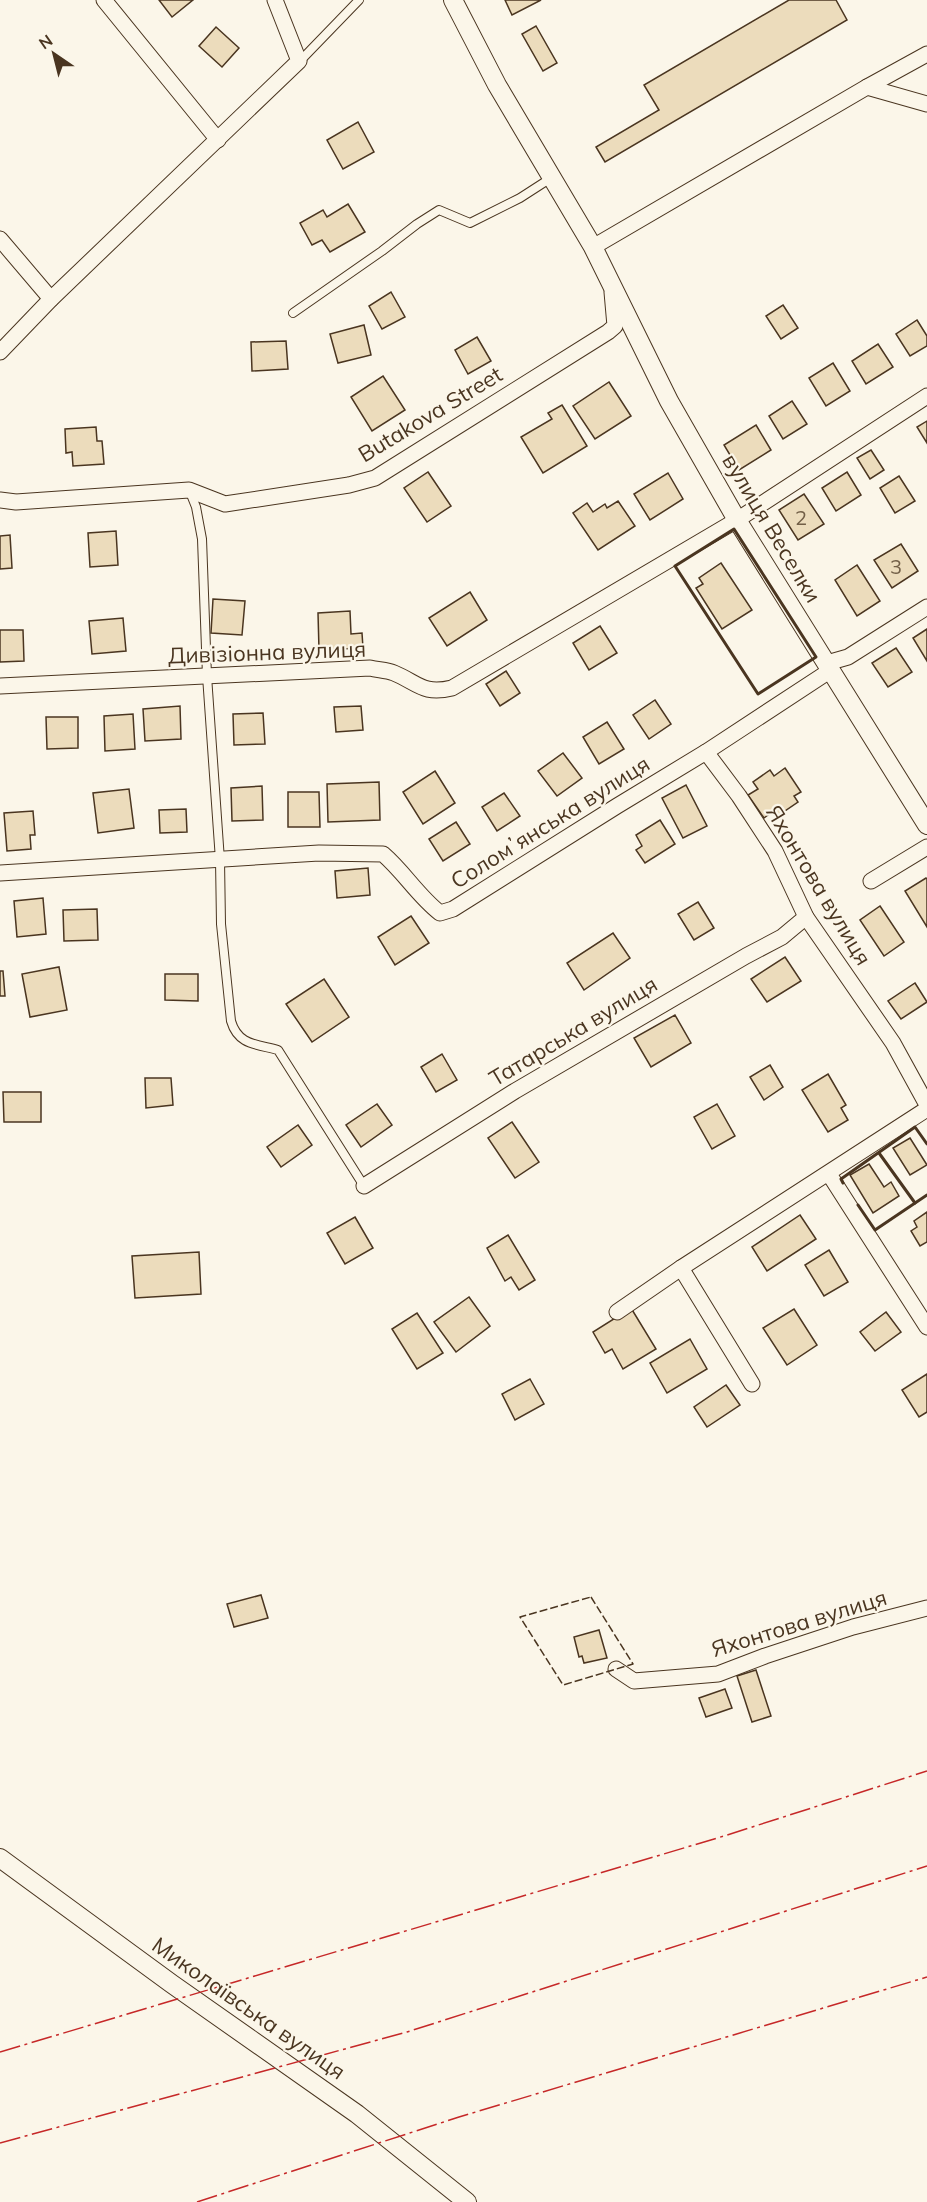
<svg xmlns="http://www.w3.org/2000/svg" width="927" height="2202" font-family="Mulish,sans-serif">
  <rect width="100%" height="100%" fill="#fbf6e9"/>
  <g fill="#ecdcbc" stroke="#4a3520" stroke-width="1.5">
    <polygon points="159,0 193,0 172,17"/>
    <polygon points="505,0 541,0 512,15"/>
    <polygon points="789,0 836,0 847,20 605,162 596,147 659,110 644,85"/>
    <polygon points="536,26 557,63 543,71 522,34"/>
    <polygon points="216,27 239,48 222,67 199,46"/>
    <polygon points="358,122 374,152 343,169 327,140"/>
    <polygon points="348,204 365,232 330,252 322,240 312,245 300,223 323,210 327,217"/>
    <polygon points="391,292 405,317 382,329 369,306"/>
    <polygon points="783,305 798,328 781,339 766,316"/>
    <polygon points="917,320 927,336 927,346 910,356 896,334"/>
    <polygon points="364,325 371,355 338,363 330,334"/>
    <polygon points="477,337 491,361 468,374 455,350"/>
    <polygon points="286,341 288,369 252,371 251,342"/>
    <polygon points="878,344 893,367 866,384 852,361"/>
    <polygon points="833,363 850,391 826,406 809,378"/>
    <polygon points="383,376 405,410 372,431 351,397"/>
    <polygon points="609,382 631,416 595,439 573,406"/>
    <polygon points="792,401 807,424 783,439 769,416"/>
    <polygon points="562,405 587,446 543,473 521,437 552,419 548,413"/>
    <polygon points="927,421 927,443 917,427"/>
    <polygon points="756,425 771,450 739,470 724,445"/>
    <polygon points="96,427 97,441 102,441 104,464 73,466 72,452 66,453 65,429"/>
    <polygon points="871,450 884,470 870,479 857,458"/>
    <polygon points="428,472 451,506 427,522 404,488"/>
    <polygon points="847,472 861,495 836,511 822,488"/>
    <polygon points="668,473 683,499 650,520 634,494"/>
    <polygon points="899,476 915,501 895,513 880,488"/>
    <polygon points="804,494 824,524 798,540 779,510"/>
    <polygon points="618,501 635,526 598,550 573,513 587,503 593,512 605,504 607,508"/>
    <polygon points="116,531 118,565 90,567 88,533"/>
    <polygon points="10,535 12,568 0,569 0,536"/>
    <polygon points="901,544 918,571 892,588 874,560"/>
    <polygon points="721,563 752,610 722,629 696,588 703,584 699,578"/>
    <polygon points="857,565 880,601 857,616 835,580"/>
    <polygon points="470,592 487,620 447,646 429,618"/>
    <polygon points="213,599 245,601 242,635 211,633"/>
    <polygon points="350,611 351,634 362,633 363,648 319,650 318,613"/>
    <polygon points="123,618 126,651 92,654 89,621"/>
    <polygon points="600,626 617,653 589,670 573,643"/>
    <polygon points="927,629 927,661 913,638"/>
    <polygon points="0,630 23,630 24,661 0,662"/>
    <polygon points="896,648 912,672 888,687 872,663"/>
    <polygon points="506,671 520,693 500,706 486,684"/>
    <polygon points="655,700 671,724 649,739 633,715"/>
    <polygon points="180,706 181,739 145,741 143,709"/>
    <polygon points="361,706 363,730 336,732 334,707"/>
    <polygon points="263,713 265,744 234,745 233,714"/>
    <polygon points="133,714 135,749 105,751 104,716"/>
    <polygon points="46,717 78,717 78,748 47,749"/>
    <polygon points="607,722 624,749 599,764 583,737"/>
    <polygon points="563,753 582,778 557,796 538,771"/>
    <polygon points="785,768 801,792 794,796 798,802 776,817 772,812 764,818 748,795 758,789 753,782 770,770 774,776"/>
    <polygon points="435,771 455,803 423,824 403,792"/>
    <polygon points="379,782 380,820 328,822 327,784"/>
    <polygon points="686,785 707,826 683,838 662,798"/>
    <polygon points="262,786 263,820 232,821 231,788"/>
    <polygon points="129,789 134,828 98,833 93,793"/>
    <polygon points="288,792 319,792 320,827 288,827"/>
    <polygon points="504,793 520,816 497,831 482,807"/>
    <polygon points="186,809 187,832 160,833 159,810"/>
    <polygon points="33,811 35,835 30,835 31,849 7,851 4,813"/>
    <polygon points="660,820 675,844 645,863 636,850 642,846 636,835"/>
    <polygon points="456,822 470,844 443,861 429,839"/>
    <polygon points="368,868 370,895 337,898 335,871"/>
    <polygon points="926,878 927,879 927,927 905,891"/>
    <polygon points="43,898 46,934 17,937 14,901"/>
    <polygon points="698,902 714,928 694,940 678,914"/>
    <polygon points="880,906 904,942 884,956 860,920"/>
    <polygon points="97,909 98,940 64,941 63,910"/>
    <polygon points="411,916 429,943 395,965 378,937"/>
    <polygon points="613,933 630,958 584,990 567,963"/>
    <polygon points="785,957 801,981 767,1002 751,979"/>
    <polygon points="59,967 67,1010 30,1017 22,974"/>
    <polygon points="0,971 3,971 5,996 0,996"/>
    <polygon points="165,974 198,974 198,1001 165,1000"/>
    <polygon points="324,979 349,1017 312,1042 286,1004"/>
    <polygon points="915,983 927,1002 901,1019 888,1001"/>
    <polygon points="675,1015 691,1043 651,1067 634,1038"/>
    <polygon points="442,1054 457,1080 436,1092 421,1067"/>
    <polygon points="770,1065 783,1087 764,1100 750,1077"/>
    <polygon points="828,1074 846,1105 841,1108 848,1120 828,1132 802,1090"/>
    <polygon points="145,1078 171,1078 173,1105 146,1108"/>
    <polygon points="3,1092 41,1092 41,1122 4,1122"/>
    <polygon points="377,1104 392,1125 361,1147 346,1125"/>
    <polygon points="717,1104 735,1136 712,1149 694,1117"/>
    <polygon points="512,1122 539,1162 515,1178 488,1138"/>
    <polygon points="298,1125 312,1145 281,1167 267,1147"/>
    <polygon points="910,1138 927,1165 910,1175 893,1148"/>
    <polygon points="869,1164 884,1187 891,1182 899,1196 873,1213 850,1175"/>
    <polygon points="927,1212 927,1242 920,1246 911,1231 917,1227 914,1221"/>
    <polygon points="800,1215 816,1239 767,1271 752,1247"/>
    <polygon points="355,1217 373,1248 345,1264 327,1233"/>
    <polygon points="508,1235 535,1280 519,1290 511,1277 505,1281 487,1248"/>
    <polygon points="829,1250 848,1282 824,1296 805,1265"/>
    <polygon points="199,1252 201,1294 135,1298 132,1256"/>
    <polygon points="469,1297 490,1326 456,1352 434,1322"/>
    <polygon points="631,1308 656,1349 623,1369 612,1349 605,1353 593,1332"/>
    <polygon points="794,1309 817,1345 787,1365 763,1328"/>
    <polygon points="886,1312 901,1332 875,1351 860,1332"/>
    <polygon points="417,1313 443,1353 417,1369 392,1329"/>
    <polygon points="690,1339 707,1369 667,1393 650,1363"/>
    <polygon points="927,1374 927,1412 919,1417 902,1390"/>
    <polygon points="530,1379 544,1404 515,1420 502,1394"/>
    <polygon points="726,1385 740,1405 707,1427 694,1407"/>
    <polygon points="261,1595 268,1618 234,1627 227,1604"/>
    <polygon points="599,1630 607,1658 584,1663 582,1656 579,1657 574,1637"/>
    <polygon points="756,1670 771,1716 752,1722 737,1676"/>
    <polygon points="725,1689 732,1708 706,1717 699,1698"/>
  </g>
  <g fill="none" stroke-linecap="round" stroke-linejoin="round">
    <defs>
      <g id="service">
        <polyline points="300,61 359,0"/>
        <polyline points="293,313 382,251 417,224 439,210 470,223 520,198 551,178"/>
        <path d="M 190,492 L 196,507 L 202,539 L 207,676 L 220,860 L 221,924 L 231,1021 C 238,1045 256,1044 278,1050 L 364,1186"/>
      </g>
      <g id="minor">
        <polyline points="104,0 218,140"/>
        <polyline points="867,87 927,104"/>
        <polyline points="0,239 51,299"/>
        <polyline points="593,247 867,87 927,54"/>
        <polyline points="0,352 51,299 299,61 275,0"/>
        <polyline points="0,500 16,502 189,490 225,504 349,485 375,478 608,332 615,326 612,292"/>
        <polyline points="827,663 848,657 927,607"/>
        <path d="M 0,686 L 370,668 C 378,670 387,670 394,673 C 418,683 423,695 452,688 L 737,520 L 927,396"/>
        <polyline points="706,752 739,796 775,851 806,917 893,1043 927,1105"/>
        <path d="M 0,873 L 319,853 L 383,854 C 404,872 418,896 440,913 L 453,909 L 617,806 L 706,752 L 831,670"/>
        <polyline points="871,881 927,847"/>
        <polyline points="829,1174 927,1327"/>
        <polyline points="364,1186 515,1091 746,956 782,937 806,917"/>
        <polyline points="681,1268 752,1384"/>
        <polyline points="617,1312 681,1268 927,1109"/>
        <polyline points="616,1669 634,1681 718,1674 765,1656 853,1627 927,1608"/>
      </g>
      <g id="tertiary">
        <polyline points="453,0 497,85 593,247 669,401 737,520 927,825"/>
        <polyline points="0,1858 172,1984 357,2114 467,2202"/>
      </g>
    </defs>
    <use href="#service" stroke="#4a3520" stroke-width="10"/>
    <use href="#minor" stroke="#4a3520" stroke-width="17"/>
    <use href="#tertiary" stroke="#4a3520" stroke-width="20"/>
    <use href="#service" stroke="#fbf6e9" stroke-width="8"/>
    <use href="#minor" stroke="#fbf6e9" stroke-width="15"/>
    <use href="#tertiary" stroke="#fbf6e9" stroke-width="18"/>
    <polygon stroke="#4a3520" stroke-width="1.5" stroke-dasharray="8 3" stroke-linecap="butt" points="591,1597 633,1664 563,1685 520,1617"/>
    <g stroke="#4a3520" stroke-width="3">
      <polygon points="734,529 816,657 758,694 675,566"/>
      <polyline points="879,1153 915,1203"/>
      <polyline points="843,1183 841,1179 915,1127 927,1144"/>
      <polyline points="858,1205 875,1230 927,1195"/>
    </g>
    <g stroke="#c62828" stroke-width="1.5" stroke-dasharray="21 4.5 3 4.5" stroke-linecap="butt">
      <polyline points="0,2052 724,1836 927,1771"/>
      <polyline points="0,2143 407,2032 927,1866"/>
      <polyline points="197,2202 459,2117 927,1977"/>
    </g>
  </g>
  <g text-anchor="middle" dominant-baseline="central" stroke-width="4.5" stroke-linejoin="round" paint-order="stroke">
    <g font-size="20" fill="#725f47">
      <text x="801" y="517">2</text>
      <text x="896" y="566">3</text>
    </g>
    <g font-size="22" fill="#4a3520" stroke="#fbf6e9">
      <text transform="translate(430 414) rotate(-31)">Butakova Street</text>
      <text transform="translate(772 528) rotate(59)">вулиця Веселки</text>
      <text transform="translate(267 652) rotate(-2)">Дивізіонна вулиця</text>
      <text transform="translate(550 822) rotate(-32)">Соломʼянська вулиця</text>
      <text transform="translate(819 885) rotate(59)">Яхонтова вулиця</text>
      <text transform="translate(573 1031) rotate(-31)">Татарська вулиця</text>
      <text transform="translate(799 1623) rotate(-17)">Яхонтова вулиця</text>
      <text transform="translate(249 2008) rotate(35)">Миколаївська вулиця</text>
    </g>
  </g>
  <g transform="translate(54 54) rotate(325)" stroke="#fbf6e9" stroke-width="4.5" paint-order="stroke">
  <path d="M0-4.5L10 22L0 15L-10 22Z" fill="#4a3520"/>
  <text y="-9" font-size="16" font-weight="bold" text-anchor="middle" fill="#4a3520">N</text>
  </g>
</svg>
